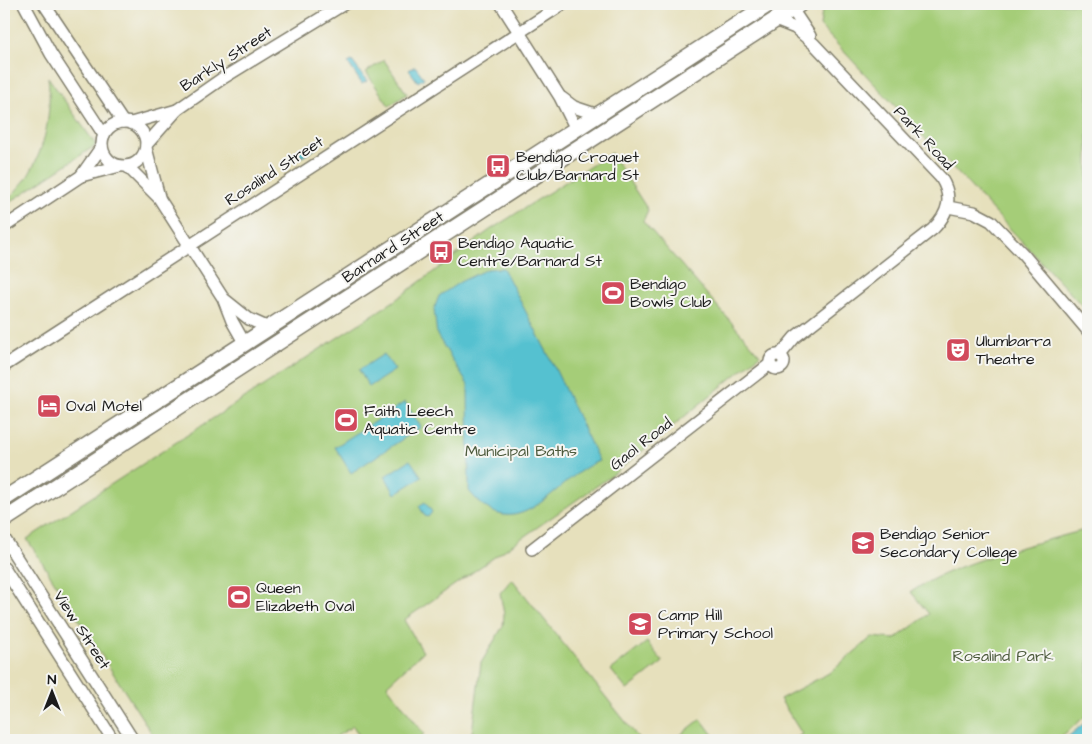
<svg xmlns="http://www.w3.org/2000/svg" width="1092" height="744" font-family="'Architects Daughter',sans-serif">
  <rect width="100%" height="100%" fill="#f6f6f2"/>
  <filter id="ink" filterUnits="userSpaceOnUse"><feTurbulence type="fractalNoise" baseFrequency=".02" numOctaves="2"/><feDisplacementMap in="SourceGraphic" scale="10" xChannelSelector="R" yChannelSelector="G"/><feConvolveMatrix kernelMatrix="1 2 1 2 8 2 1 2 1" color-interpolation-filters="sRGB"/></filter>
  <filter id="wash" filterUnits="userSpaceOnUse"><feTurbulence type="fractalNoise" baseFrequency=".0096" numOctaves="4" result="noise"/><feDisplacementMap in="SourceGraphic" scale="20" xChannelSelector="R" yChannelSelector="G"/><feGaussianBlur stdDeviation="1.12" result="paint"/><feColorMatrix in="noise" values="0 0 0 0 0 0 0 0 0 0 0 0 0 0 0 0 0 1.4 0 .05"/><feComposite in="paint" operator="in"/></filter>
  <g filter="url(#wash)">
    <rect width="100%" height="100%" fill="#e6e0bc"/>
    <g fill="#a5cd78" stroke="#60744a">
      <polygon points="833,4 1088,4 1088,312 820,26 822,11"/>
      <polygon points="384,60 407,94 389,106 366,72"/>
      <path d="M 48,77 L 96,145 L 4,206 C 9,197 19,188 26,179 C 46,148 52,113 48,77 Z"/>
      <polygon points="611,153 648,210 643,221 760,355 614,474 404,620 423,652 387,685 424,734 416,740 362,740 353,726 331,740 156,740 27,539 394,301 490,230"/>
      <path d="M 1088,529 L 1088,714 L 1057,740 L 793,740 L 802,734 L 780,699 L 831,672 L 872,637 L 895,639 L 929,614 L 911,592 C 956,561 1035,544 1088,529 Z"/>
      <polygon points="512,579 640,740 471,740 481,663 503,626 504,614 500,593"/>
      <polygon points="647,642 663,662 627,690 611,670"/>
      <polygon points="701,719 716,739 714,740 674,740"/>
    </g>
    <g fill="#55c1d0" stroke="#386e76">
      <polygon points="352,61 367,81 362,84 348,63"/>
      <polygon points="415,66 424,78 418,82 409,70"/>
      <polygon points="313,142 317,148 302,157 299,152"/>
      <path d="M 503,268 L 550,358 L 599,461 C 553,479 519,553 469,491 L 468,385 L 437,335 L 434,309 L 439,296 L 460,282 L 487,269 Z"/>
      <polygon points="384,354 395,370 369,387 359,370"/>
      <polygon points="405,402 421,427 351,473 335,447"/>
      <polygon points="410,460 422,477 395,494 385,476"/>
      <polygon points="425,502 432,512 428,517 425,516 419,506"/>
      <polygon points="1088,720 1088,740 1064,740"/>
    </g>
  </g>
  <g filter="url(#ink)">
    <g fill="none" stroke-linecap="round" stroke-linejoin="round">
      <defs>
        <g id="minor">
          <polyline points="24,4 51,54 104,135"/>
          <polyline points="44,4 123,122"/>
          <polyline points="501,4 560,97 576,129"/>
          <polyline points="792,9 810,36"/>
          <path d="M 775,20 L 795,28 L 814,44 L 941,178 C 953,197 949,213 933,229 L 795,337 L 780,355"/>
          <polyline points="562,98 574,107 598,115"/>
          <circle cx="124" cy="144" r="22"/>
          <polyline points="131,123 177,110"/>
          <polyline points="146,145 177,110 223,78 344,4"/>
          <polyline points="146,148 159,197"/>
          <polyline points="127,166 159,198 223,298 232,321 245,344"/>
          <polyline points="81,176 120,166"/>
          <polyline points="948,207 974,212 991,221 1023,254 1088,331"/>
          <polyline points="4,227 81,176 102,146"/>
          <polyline points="224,299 249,319 269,328"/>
          <circle cx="777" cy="362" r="7"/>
          <polyline points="4,366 563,4"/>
          <polyline points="4,538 133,740"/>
          <polyline points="532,549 770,364"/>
          <polyline points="4,568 113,740"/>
        </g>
        <g id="major">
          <polyline points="4,499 769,4"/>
          <polyline points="4,520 800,4"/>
        </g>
      </defs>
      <use href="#minor" stroke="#817e6c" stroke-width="14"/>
      <use href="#major" stroke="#817e6c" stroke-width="18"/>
      <use href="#minor" stroke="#fff" stroke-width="11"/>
      <use href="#major" stroke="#fff" stroke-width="15"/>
    </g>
  </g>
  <defs>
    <symbol id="bus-square" viewBox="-11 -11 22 22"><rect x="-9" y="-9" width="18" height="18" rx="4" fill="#d1495b" stroke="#f6f6f2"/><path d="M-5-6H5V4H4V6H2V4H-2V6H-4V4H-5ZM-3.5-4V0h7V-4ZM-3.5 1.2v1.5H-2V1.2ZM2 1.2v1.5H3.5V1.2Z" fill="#fff"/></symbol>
    <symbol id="stadium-square" viewBox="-11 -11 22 22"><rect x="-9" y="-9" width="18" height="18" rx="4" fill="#d1495b" stroke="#f6f6f2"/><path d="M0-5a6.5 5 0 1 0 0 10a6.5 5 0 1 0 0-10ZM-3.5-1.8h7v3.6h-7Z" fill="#fff"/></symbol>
    <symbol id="theatre-square" viewBox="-11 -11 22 22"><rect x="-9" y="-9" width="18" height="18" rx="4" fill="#d1495b" stroke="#f6f6f2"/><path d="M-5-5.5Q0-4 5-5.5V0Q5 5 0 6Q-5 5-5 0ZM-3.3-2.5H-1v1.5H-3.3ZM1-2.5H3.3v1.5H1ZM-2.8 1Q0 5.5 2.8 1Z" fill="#fff"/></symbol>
    <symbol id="hotel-square" viewBox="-11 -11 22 22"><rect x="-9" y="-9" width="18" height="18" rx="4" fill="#d1495b" stroke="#f6f6f2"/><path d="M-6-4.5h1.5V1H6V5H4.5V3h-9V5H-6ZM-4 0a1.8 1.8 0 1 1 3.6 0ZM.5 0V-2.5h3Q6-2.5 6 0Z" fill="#fff"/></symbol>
    <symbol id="school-square" viewBox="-11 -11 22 22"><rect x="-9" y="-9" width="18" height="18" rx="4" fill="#d1495b" stroke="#f6f6f2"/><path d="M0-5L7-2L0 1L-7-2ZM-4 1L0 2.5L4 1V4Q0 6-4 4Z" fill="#fff"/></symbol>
  </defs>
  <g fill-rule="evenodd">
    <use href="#bus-square" x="484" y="152" width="28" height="28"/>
    <use href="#bus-square" x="427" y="238" width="28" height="28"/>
    <use href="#stadium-square" x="599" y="279" width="28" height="28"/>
    <use href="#theatre-square" x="944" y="336" width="28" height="28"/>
    <use href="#hotel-square" x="35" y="392" width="28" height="28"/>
    <use href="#stadium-square" x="332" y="406" width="28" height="28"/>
    <use href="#school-square" x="849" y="529" width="28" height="28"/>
    <use href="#stadium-square" x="225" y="583" width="28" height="28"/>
    <use href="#school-square" x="626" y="610" width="28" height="28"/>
  </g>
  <g text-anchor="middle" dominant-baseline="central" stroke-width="4" stroke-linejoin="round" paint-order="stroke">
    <g font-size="16" fill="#1c1c1c" stroke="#f6f6f2">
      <text transform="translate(226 59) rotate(-33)">Barkly Street</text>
      <text transform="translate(924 138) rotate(47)">Park Road</text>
      <text transform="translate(274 171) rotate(-33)">Rosalind Street</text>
      <text transform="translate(393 247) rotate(-33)">Barnard Street</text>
      <text transform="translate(641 444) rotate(-38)">Gaol Road</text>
      <text transform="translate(82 630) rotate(57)">View Street</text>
    </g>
    <g font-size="16" fill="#1c1c1c" stroke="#f6f6f2" text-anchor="start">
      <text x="516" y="157">Bendigo Croquet<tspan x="516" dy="18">Club/Barnard St</tspan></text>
      <text x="458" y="243">Bendigo Aquatic<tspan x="458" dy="18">Centre/Barnard St</tspan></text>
      <text x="630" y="284">Bendigo<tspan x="630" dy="18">Bowls Club</tspan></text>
      <text x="976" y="341">Ulumbarra<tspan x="976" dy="18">Theatre</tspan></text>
      <text x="66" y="406">Oval Motel</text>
      <text x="364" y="411">Faith Leech<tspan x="364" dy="18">Aquatic Centre</tspan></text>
      <text x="880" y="534">Bendigo Senior<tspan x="880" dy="18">Secondary College</tspan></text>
      <text x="256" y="588">Queen<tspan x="256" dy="18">Elizabeth Oval</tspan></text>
      <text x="658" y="615">Camp Hill<tspan x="658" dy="18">Primary School</tspan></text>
    </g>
    <g font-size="16" fill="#4c5a3c" stroke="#f6f6f2">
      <text x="521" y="451">Municipal Baths</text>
      <text x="1003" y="656">Rosalind Park</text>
    </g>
  </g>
  <rect width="1092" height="744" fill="none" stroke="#f6f6f2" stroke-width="20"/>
  <g transform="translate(52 692)" stroke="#f6f6f2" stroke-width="4" paint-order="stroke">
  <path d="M0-4L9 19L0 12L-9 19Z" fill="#1c1c1c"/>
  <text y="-8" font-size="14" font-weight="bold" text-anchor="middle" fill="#1c1c1c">N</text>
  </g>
</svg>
